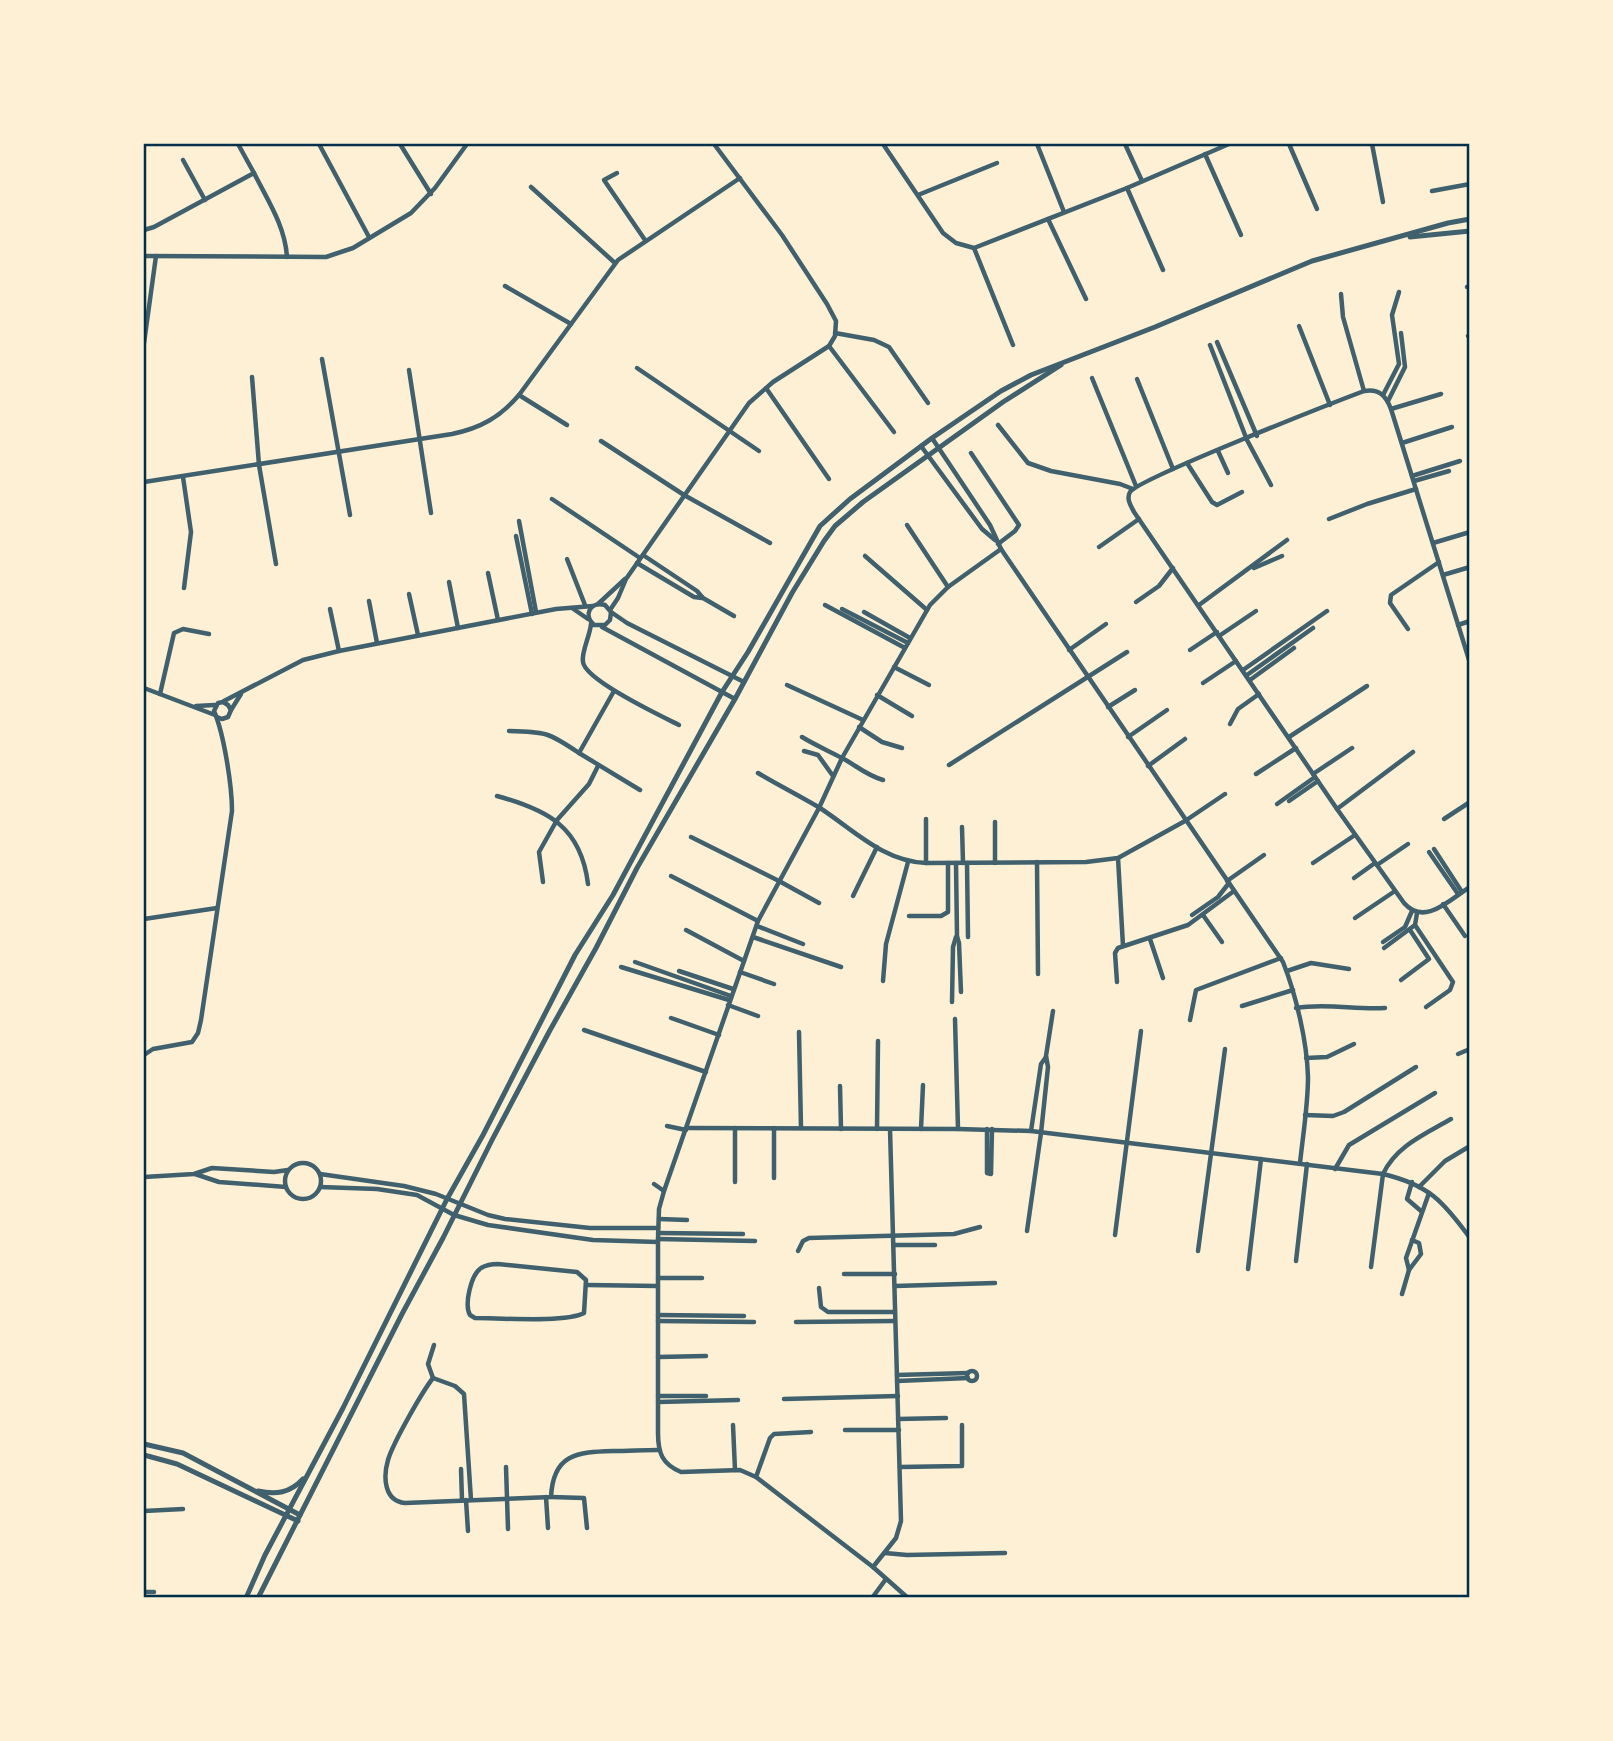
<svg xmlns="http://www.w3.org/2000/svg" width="1613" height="1741" font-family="Poppins,sans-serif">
  <rect width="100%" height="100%" fill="#fdf0d5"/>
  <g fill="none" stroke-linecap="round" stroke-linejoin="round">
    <g stroke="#3f606c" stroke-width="4.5">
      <polyline points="319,144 369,237"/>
      <polyline points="400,144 431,194"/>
      <polyline points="883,144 943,233 956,243 974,248 1127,188 1229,144"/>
      <polyline points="1037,144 1064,212"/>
      <polyline points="1125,144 1142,181"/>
      <polyline points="1289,144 1317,209"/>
      <polyline points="1372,144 1383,202"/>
      <polyline points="1205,154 1241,235"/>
      <polyline points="183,160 205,200"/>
      <path d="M 254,173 C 268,201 285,226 287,257"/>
      <polyline points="617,173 604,180 645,240"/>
      <polyline points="531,187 615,263"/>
      <polyline points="1127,188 1163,270"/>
      <polyline points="1432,191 1470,184"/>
      <polyline points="918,195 997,163"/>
      <polyline points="1048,219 1086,299"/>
      <polyline points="144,230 154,227 254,173 238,144"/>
      <polyline points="974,248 1013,345"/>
      <polyline points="144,256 326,257 353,248 411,213 435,188 467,144"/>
      <polyline points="505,286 571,324"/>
      <polyline points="1467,287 1470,286"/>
      <polyline points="1341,294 1343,317 1364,391"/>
      <polyline points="1299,326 1330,405"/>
      <polyline points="835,333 874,340 889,347 928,403"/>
      <polyline points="1468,336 1470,335"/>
      <polyline points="1217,342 1257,436"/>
      <polyline points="144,343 156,256"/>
      <polyline points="1210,345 1247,440 1271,485"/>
      <polyline points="829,346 894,432"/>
      <polyline points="322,359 350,515"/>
      <polyline points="637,368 759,451"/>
      <polyline points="409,370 431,513"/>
      <polyline points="252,377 259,465 276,564"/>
      <polyline points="1092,378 1136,486"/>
      <polyline points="1137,379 1173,469"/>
      <polyline points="766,388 829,479"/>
      <polyline points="519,395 567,425"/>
      <polyline points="1383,395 1399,364 1392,315 1399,292"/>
      <polyline points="1388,401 1405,367 1401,333"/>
      <polyline points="1391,409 1441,394"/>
      <polyline points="998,425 1028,463 1051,471 1120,484 1133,489"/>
      <path d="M 932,438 L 990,525 L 1001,549 L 1283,962 C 1296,995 1307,1041 1308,1077 C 1308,1105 1303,1135 1300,1163"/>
      <polyline points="601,441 684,495 770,543"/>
      <polyline points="1402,443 1452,427"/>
      <polyline points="921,446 982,529 995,540"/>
      <polyline points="1218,451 1228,473"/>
      <polyline points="971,453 1019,525 1015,531 998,544"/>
      <polyline points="1187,463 1212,502 1217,505 1242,492"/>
      <polyline points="1412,476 1460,461"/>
      <polyline points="183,477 191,532 184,588"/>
      <polyline points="1414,481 1449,471"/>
      <path d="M 144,482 L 452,434 C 481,428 500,417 519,395 L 618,260 L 740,178"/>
      <polyline points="552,499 640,558"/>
      <polyline points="1329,519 1367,504 1416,489"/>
      <polyline points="519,521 536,612"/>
      <polyline points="907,525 948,587"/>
      <polyline points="516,536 532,614"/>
      <polyline points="1433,543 1470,532"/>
      <polyline points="1099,547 1139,519"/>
      <polyline points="643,555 697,591 703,598 734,616"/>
      <polyline points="865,556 927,610"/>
      <polyline points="567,559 585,605"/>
      <polyline points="637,563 694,597 702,598"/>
      <polyline points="1254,568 1282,556"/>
      <polyline points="488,573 498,620"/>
      <polyline points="1443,575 1470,567"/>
      <polyline points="449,582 458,628"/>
      <polyline points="409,594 418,635"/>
      <polyline points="369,601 377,643"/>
      <polyline points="1136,602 1159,586 1173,568"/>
      <polyline points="598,604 625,579"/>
      <polyline points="825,605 905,648"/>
      <polyline points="1199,605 1287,540"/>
      <polyline points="572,608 588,619"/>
      <polyline points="330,609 339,651"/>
      <polyline points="842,609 908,643"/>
      <polyline points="610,610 618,598 626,579 749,403 773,382 829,346 835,336 836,321 827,304 782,235 714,144"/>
      <path d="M 611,612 L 610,620 L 605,625 L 594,625 C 583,615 590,601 605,605 L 611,612 L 627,623 L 744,682"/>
      <polyline points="864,612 910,638"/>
      <path d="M 591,624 C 590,636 581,652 583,662 C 585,680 661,716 679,725"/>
      <polyline points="1458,625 1470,621"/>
      <polyline points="602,627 735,699"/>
      <polyline points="1408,629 1390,603 1391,595 1439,562"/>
      <polyline points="1219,636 1256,611"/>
      <polyline points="1069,650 1106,624"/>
      <polyline points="1190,650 1217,632"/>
      <path d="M 1470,663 L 1391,409 C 1386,396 1379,388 1364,391 C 1335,402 1138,479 1130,492 C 1126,499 1131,506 1134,512 L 1337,809 L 1404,903 C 1425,927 1450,899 1470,887"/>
      <polyline points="894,667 929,685"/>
      <polyline points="1243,670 1327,611"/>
      <polyline points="1247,675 1313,628"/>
      <polyline points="1250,680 1294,648"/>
      <polyline points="1203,683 1236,661"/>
      <polyline points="787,685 863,720"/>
      <polyline points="144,688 215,715"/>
      <polyline points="614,691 579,753 640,790"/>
      <polyline points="160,694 174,633 183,629 209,634"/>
      <polyline points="877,695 912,716"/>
      <polyline points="224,701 303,660 339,651 556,609 593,606"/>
      <polyline points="196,706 215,705"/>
      <polyline points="1108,707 1135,690"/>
      <polyline points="231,710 241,694"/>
      <polyline points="1230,724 1238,709 1259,694"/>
      <polyline points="859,727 882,742 902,748"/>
      <path d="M 509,731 C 546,732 548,732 579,753"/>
      <path d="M 802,737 C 815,745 829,751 842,758 C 857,766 866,775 883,780"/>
      <polyline points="1128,737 1167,710"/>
      <polyline points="1289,737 1367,686"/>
      <polyline points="804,751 818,755 833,776"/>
      <polyline points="949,765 1127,652"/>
      <polyline points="1148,766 1185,739"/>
      <path d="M 758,773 C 778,785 800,796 820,808 C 855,831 883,861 926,863 L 1086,862 L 1118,858 L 1185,821 L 1225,794"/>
      <polyline points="1256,774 1296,748"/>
      <polyline points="1313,774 1352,748"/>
      <path d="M 497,796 C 548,810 581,827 588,884"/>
      <polyline points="1289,801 1318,781"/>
      <polyline points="1277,804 1315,777"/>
      <polyline points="1337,809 1413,752"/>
      <polyline points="926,819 926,863"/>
      <polyline points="1444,819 1470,802"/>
      <polyline points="962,827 963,863"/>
      <polyline points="691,837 779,881 819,903"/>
      <polyline points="1434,849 1462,892"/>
      <polyline points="1429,852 1458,894"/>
      <polyline points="1118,858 1123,946"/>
      <polyline points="1037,862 1038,974"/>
      <polyline points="956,863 957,936 959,943 961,992"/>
      <polyline points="967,863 968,937"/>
      <polyline points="995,863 995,822"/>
      <polyline points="1313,863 1355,835"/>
      <polyline points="1377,865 1408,844"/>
      <polyline points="671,876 758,921"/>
      <polyline points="1354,878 1375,863"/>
      <polyline points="1227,881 1264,855"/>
      <polyline points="543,882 539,852 557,820 589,784 598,766"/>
      <polyline points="853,896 877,847"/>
      <polyline points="1443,904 1465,936"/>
      <polyline points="1417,913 1415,925 1453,982 1450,990 1426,1007"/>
      <polyline points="1192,915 1218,897 1229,883"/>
      <polyline points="1203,915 1222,942"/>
      <polyline points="909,916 941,916 948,912 948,863"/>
      <polyline points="1355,918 1395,891"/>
      <polyline points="144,919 217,908"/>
      <polyline points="757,926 803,944"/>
      <polyline points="686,930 744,961"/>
      <polyline points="753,937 841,967"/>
      <polyline points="1150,939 1163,978"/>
      <polyline points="1383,942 1405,927 1412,911"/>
      <polyline points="1384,948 1415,925"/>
      <polyline points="635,962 731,996"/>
      <polyline points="621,967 729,1000"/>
      <polyline points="679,971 733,989"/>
      <polyline points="1287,971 1311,963 1349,969"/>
      <polyline points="740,972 774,984"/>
      <polyline points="1401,980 1429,959 1410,930"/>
      <polyline points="883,981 886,944 908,862"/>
      <polyline points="1117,982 1115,953 1118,948 1188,925 1234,891"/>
      <polyline points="952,1002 953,947 956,937"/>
      <polyline points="728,1005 758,1016"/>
      <polyline points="1242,1006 1293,990"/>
      <path d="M 1296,1008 C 1326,1003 1356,1010 1385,1008"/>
      <polyline points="671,1018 719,1035"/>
      <polyline points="955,1019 958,1129"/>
      <polyline points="1190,1020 1196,990 1281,958"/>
      <polyline points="584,1030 706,1072"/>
      <polyline points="799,1032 801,1128"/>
      <polyline points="1458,1054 1470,1049"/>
      <path d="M 144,1055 L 153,1049 L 192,1042 L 198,1033 L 201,1020 L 232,811 C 232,786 224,734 214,711 L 218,703 L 223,702 L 228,705 L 231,710 L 228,717 L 222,719 L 217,717"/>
      <polyline points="1306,1058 1327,1057 1354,1044"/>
      <polyline points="840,1086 841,1129"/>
      <polyline points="1305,1115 1333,1116 1344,1112 1416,1067"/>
      <polyline points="667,1126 686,1130"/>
      <path d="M 687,1128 L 958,1129 L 1031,1131 L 1383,1174 C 1429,1185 1443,1201 1470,1238"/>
      <polyline points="735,1128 735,1182"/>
      <polyline points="774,1128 774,1178"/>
      <polyline points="877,1129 878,1041"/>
      <polyline points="921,1129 923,1085"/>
      <polyline points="987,1129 987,1173 991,1174 992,1129"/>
      <polyline points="1031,1131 1041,1064 1046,1057"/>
      <circle cx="303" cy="1181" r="18"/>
      <polyline points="1335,1169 1349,1145 1435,1093"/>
      <polyline points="195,1174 219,1182 286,1187"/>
      <polyline points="320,1174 404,1186 436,1194 488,1215 505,1219 590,1228 658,1228"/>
      <polyline points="144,1177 194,1174 212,1168 274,1172 288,1170"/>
      <polyline points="1412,1182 1407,1199 1421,1211"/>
      <polyline points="654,1184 664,1191"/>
      <polyline points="320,1187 377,1189 417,1195 454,1215 488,1225 593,1240 658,1242"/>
      <polyline points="1419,1187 1445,1161 1470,1146"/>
      <polyline points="659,1219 687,1220"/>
      <polyline points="1027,1231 1041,1133 1048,1067 1046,1056 1053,1011"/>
      <polyline points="658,1233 743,1234"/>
      <polyline points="1115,1235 1141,1031"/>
      <polyline points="658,1239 755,1241"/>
      <polyline points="894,1245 935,1245"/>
      <polyline points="798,1251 803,1241 809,1238 954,1234 980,1227"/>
      <polyline points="1198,1251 1225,1049"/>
      <polyline points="1296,1261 1307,1164"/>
      <path d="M 498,1264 L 577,1272 L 586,1280 L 584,1313 C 565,1323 500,1318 475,1318 L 470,1315 C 464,1304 471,1275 481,1268 C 486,1265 492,1264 498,1264 Z"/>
      <path d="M 1371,1267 L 1383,1174 C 1396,1146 1425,1134 1451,1119"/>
      <polyline points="1248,1269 1261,1159"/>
      <polyline points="1409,1270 1421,1254 1419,1243 1412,1240"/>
      <polyline points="844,1274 895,1274"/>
      <polyline points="658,1278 702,1278"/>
      <polyline points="587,1285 658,1286"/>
      <polyline points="895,1286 995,1283"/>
      <polyline points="819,1288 821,1307 828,1312 895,1312"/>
      <polyline points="1402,1294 1409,1270 1406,1258 1429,1193"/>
      <polyline points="658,1315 744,1316"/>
      <polyline points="658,1321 754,1322"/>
      <polyline points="796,1322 895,1321"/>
      <polyline points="658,1357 706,1356"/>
      <circle cx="972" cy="1376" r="5"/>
      <polyline points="897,1375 968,1373"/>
      <polyline points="433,1378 428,1364 434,1345"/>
      <polyline points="897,1381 968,1378"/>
      <polyline points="658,1396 706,1396"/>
      <polyline points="784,1399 898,1396"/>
      <polyline points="658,1402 738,1400"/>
      <polyline points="898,1419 946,1418"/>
      <polyline points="733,1425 735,1470"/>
      <polyline points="845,1430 899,1430"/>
      <polyline points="506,1467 508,1529"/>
      <polyline points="900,1467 962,1466 962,1425"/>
      <polyline points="461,1469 462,1500"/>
      <polyline points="756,1477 770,1438 774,1434 811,1432"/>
      <polyline points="546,1497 548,1528"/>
      <polyline points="551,1497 584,1498 587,1528"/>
      <polyline points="466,1500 468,1531"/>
      <path d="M 471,1500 L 464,1394 L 455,1386 L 433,1378 C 422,1392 393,1443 388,1460 C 383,1477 384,1501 405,1503 L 551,1497 C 553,1454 577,1452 613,1451 C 628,1451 643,1450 658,1450"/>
      <polyline points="144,1511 183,1509"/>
      <polyline points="885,1553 907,1555 1005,1553"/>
      <polyline points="873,1567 896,1538 901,1521 890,1129"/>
      <polyline points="144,1592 154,1592"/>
      <polyline points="872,1598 886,1579"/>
      <path d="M 908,1598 L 873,1567 L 756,1477 L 740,1470 L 681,1472 C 662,1464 658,1453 658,1433 L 658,1239 L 659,1209 L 664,1191 L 758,921 L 819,808 L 842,758 L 930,605 L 948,587 L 1001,549"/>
    </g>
    <g stroke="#3f606c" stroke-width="5">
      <polyline points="1410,237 1470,231"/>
      <polyline points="144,1444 183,1453 300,1515"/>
      <polyline points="144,1455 177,1464 298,1521"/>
      <path d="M 258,1491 C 276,1495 290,1493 303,1479"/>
      <polyline points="246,1598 265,1555 343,1408 447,1199 483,1135 575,955 613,895 722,692 748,652 820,526 850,499 932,438 1001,391 1031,375 1155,327 1312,261 1448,223 1470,219"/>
      <polyline points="258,1598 402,1314 443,1238 492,1140 549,1032 596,948 637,868 735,699 792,593 824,541 835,526 863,502 1003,402 1061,365"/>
    </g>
  </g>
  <rect width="1613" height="1741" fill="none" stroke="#fdf0d5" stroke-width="290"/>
  <rect x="145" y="145" width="1323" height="1451" fill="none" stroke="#003049" stroke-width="2.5"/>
</svg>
